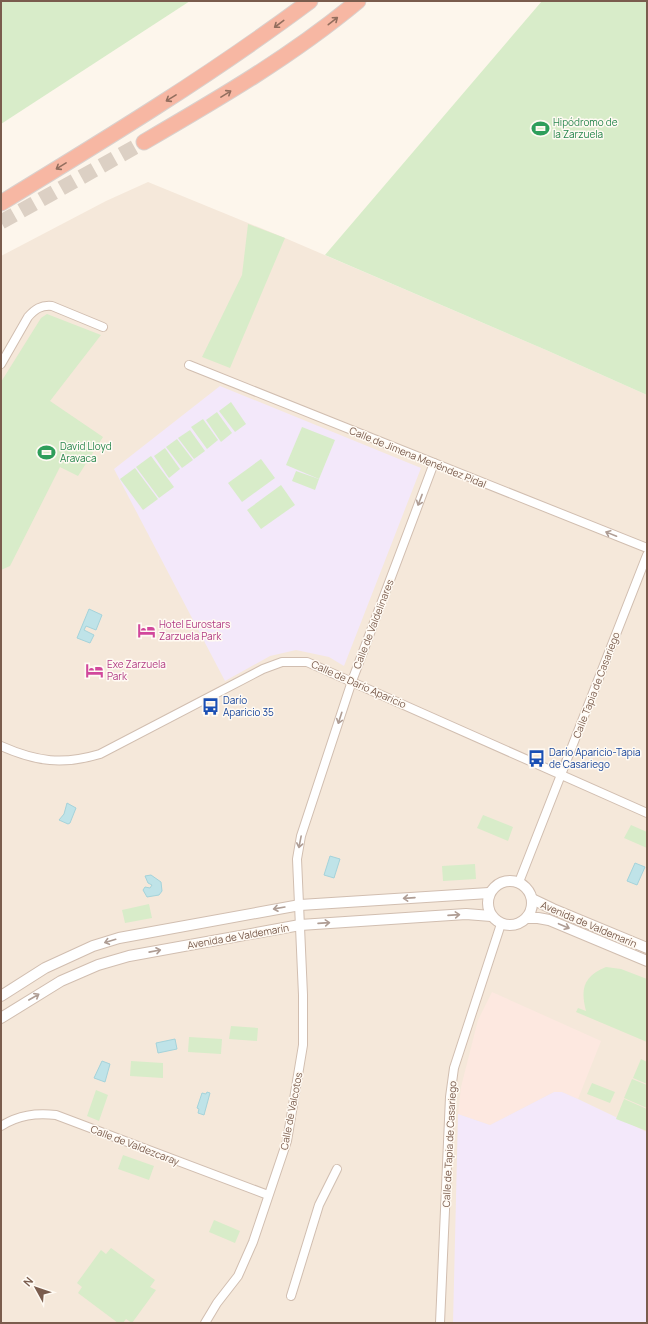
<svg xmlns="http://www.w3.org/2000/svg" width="648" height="1324" font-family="Manrope,sans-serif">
  <rect width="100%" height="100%" fill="#fdf6ec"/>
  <polygon fill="#f5e8da" points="148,182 285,238 546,350 647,395 647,1323 1,1323 1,256 106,201"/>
  <polygon fill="#fde8e0" points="492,992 601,1041 578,1099 562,1092 554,1092 490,1125 458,1114 461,1087 478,1020"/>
  <g fill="#f3e8fa">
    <polygon points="220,386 421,468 344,666 329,657 296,650 270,656 225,681 114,469"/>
    <polygon points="554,1092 562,1092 578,1099 647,1132 647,1323 453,1323 458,1114 490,1125"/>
  </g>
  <g fill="#d8ecc9">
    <polygon points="1,1 190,1 1,124"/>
    <polygon points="542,1 647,1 647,395 546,350 325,255"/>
    <polygon points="248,224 285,238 230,368 202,357 242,275"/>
    <polygon points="47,314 101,335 50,401 103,437 78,476 60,467 10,566 1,570 1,382 41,318"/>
    <polygon points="231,402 246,424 235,432 219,411"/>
    <polygon points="217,412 232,433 221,442 206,420"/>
    <polygon points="203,419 218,440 207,449 191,427"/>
    <polygon points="302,427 335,440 319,479 286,465"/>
    <polygon points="190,430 205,451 194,459 178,438"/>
    <polygon points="177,439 193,460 182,468 166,447"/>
    <polygon points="165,448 180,469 169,478 154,456"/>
    <polygon points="151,456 174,487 159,498 136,467"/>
    <polygon points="261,459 275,478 242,502 228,483"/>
    <polygon points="135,468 158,499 143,510 120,479"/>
    <polygon points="296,471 319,479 315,490 292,481"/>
    <polygon points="281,485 295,505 261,529 247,510"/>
    <polygon points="483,815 513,827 508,841 477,828"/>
    <polygon points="631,825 647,832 647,848 624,838"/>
    <polygon points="475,864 476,879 443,881 442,866"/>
    <polygon points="149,904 152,918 125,923 122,910"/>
    <path d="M 606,967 L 621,969 L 647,979 L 647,1042 L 576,1012 L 578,1008 L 586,1011 C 580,988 584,976 606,967 Z"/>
    <polygon points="231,1026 258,1028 257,1041 229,1039"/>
    <polygon points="189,1037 222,1039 221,1054 188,1052"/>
    <polygon points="641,1059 647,1062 647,1084 633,1078"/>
    <polygon points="131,1061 163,1063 163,1078 130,1076"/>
    <polygon points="632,1079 647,1085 647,1108 624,1098"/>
    <polygon points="592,1083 615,1092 610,1103 587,1094"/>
    <polygon points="96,1090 108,1095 99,1121 87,1116"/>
    <polygon points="624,1099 647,1109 647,1131 616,1119"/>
    <polygon points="123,1155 154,1166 149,1180 118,1169"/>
    <polygon points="214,1220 240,1231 235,1243 209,1232"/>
    <polygon points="111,1248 155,1280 150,1287 156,1290 132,1323 126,1319 123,1323 118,1323 78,1293 82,1287 77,1283 101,1250 106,1254"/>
  </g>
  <g fill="#bfe3e8" stroke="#a5d3da">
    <polygon points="89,609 102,615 96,630 86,626 84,630 94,635 90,643 77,638"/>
    <polygon points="67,803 76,808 70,823 68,824 59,820 64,814"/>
    <polygon points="330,856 340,859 334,878 324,875"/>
    <polygon points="635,863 645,867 637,885 627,881"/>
    <polygon points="151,875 161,882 162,891 159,895 147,897 143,890 145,887 150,888 152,885 148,883 145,876"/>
    <polygon points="175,1039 177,1049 158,1053 156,1043"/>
    <polygon points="102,1061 110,1064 105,1082 94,1078"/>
    <polygon points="207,1092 210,1093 204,1115 198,1113 199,1109 197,1108 202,1093 206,1094"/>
  </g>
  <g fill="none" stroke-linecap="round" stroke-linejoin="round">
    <polyline stroke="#dcd0c4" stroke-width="15" stroke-dasharray="15 8" stroke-linecap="butt" points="1,222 144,142"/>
    <defs>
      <g id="minor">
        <path d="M 1,364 L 28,317 C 35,309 41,305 52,306 L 103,327"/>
        <polyline points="189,365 647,548"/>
        <path d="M 1,746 C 37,762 63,765 100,754 L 263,669 L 282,662 L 307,662 L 647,813"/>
        <polyline points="519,882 647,555"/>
        <path d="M 1,1126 C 19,1115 35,1113 56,1115 L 268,1195"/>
        <polyline points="291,1296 319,1205 337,1169"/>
        <polyline points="205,1323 217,1303 238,1276 253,1242 287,1141 303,1045 303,995 297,859 301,836 352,681 434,463"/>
        <polyline points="440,1323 450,1097 454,1068 501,924"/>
      </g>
      <g id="tertiary">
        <circle cx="510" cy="903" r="22"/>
        <polyline points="532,899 553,909 647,948"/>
        <polyline points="527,918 538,918 549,920 647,961"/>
        <polyline points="1,996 45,968 93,946 119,938 300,905 489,893"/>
        <polyline points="1,1018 61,981 98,965 129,956 300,925 466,914 491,916"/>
      </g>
      <g id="motorway">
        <path d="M 144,142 C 218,99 292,56 358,1"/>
        <path d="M 1,203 C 106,139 211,75 310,1"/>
      </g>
    </defs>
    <use href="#minor" stroke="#d1beb0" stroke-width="10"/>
    <use href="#tertiary" stroke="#d1beb0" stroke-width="12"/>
    <use href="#motorway" stroke="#dad1cd" stroke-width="17"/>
    <use href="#minor" stroke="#fff" stroke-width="8"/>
    <use href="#tertiary" stroke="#fff" stroke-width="10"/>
    <use href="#motorway" stroke="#f7b7a3" stroke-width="15"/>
  </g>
  <defs><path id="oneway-shaft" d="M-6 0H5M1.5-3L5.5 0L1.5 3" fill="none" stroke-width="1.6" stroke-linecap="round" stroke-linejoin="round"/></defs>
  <g stroke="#936e5e">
    <use href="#oneway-shaft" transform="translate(333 21) rotate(-38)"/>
    <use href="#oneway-shaft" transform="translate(279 24) rotate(143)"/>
    <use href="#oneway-shaft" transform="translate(226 94) rotate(-32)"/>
    <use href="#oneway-shaft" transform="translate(171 98) rotate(148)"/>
    <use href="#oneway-shaft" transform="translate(61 166) rotate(148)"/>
  </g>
  <g stroke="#af9d94">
    <use href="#oneway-shaft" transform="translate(420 500) rotate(111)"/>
    <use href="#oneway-shaft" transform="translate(611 534) rotate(-158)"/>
    <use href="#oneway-shaft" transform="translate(340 718) rotate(108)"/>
    <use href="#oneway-shaft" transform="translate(300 842) rotate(101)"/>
    <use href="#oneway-shaft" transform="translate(409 898) rotate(176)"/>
    <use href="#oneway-shaft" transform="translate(279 908) rotate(170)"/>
    <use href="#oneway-shaft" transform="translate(454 915) rotate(-4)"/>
    <use href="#oneway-shaft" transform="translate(324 923) rotate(-4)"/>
    <use href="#oneway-shaft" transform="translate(564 926) rotate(23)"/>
    <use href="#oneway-shaft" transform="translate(110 941) rotate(163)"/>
    <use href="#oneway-shaft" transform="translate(155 951) rotate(-11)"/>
    <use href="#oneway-shaft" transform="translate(34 997) rotate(-30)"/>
  </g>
  <defs>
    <symbol id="stadium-bare" viewBox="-9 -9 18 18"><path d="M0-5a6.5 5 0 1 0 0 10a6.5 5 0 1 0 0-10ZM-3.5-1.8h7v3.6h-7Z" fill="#2e9e5b" stroke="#fffaf3" stroke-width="2.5" paint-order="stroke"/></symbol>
    <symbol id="hotel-bare" viewBox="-9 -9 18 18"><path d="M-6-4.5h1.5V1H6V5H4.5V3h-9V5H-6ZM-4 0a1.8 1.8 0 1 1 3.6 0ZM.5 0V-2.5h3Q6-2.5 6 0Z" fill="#d1479c" stroke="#fffaf3" stroke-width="2.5" paint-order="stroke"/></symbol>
    <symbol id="bus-bare" viewBox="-9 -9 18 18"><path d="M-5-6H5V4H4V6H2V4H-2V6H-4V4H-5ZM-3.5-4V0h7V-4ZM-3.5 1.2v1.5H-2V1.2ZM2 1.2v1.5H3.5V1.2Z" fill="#1a4fb4" stroke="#fffaf3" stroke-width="2.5" paint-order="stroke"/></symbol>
  </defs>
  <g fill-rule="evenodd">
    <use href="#stadium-bare" x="528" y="116" width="25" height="25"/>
    <use href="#stadium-bare" x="34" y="440" width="25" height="25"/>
    <use href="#hotel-bare" x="134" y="618" width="25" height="25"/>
    <use href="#hotel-bare" x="82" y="658" width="25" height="25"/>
    <use href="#bus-bare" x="198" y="694" width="25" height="25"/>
    <use href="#bus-bare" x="524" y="746" width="25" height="25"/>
  </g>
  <g text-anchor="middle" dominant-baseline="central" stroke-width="3" stroke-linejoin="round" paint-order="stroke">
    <g font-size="10" fill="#27864d" stroke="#fffaf3" text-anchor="start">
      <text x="553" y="122">Hipódromo de<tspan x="553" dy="12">la Zarzuela</tspan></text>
      <text x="60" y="446">David Lloyd<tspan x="60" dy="12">Aravaca</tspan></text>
    </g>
    <g font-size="10" fill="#7a5c4d" stroke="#fffaf3">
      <text transform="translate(418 457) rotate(22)">Calle de Jimena Menéndez Pidal</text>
      <text transform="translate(373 624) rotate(-69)">Calle de Valdelinares</text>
      <text transform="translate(359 684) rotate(24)">Calle de Darío Aparicio</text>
      <text transform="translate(596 685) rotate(-69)">Calle Tapia de Casariego</text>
      <text transform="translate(589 924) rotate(23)">Avenida de Valdemarín</text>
      <text transform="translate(238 936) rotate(-10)">Avenida de Valdemarín</text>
      <text transform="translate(291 1111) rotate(-79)">Calle de Valcotos</text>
      <text transform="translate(449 1144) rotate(-87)">Calle de Tapia de Casariego</text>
      <text transform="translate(135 1145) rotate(21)">Calle de Valdezcaray</text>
    </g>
    <g font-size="10" fill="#b23c85" stroke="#fffaf3" text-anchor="start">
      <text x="159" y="624">Hotel Eurostars<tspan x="159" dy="12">Zarzuela Park</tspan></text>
      <text x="107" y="664">Exe Zarzuela<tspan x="107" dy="12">Park</tspan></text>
    </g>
    <g font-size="10" fill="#164399" stroke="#fffaf3" text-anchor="start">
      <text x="223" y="700">Darío<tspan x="223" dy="12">Aparicio 35</tspan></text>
      <text x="549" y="752">Darío Aparicio-Tapia<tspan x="549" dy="12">de Casariego</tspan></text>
    </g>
  </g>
  <rect width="648" height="1324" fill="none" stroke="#7a5c4d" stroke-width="4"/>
  <g transform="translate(36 1288) rotate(310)" stroke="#fffaf3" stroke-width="3" paint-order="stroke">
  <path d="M0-3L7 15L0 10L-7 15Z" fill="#7a5c4d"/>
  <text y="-6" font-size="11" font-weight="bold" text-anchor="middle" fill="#7a5c4d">N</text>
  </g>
</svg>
